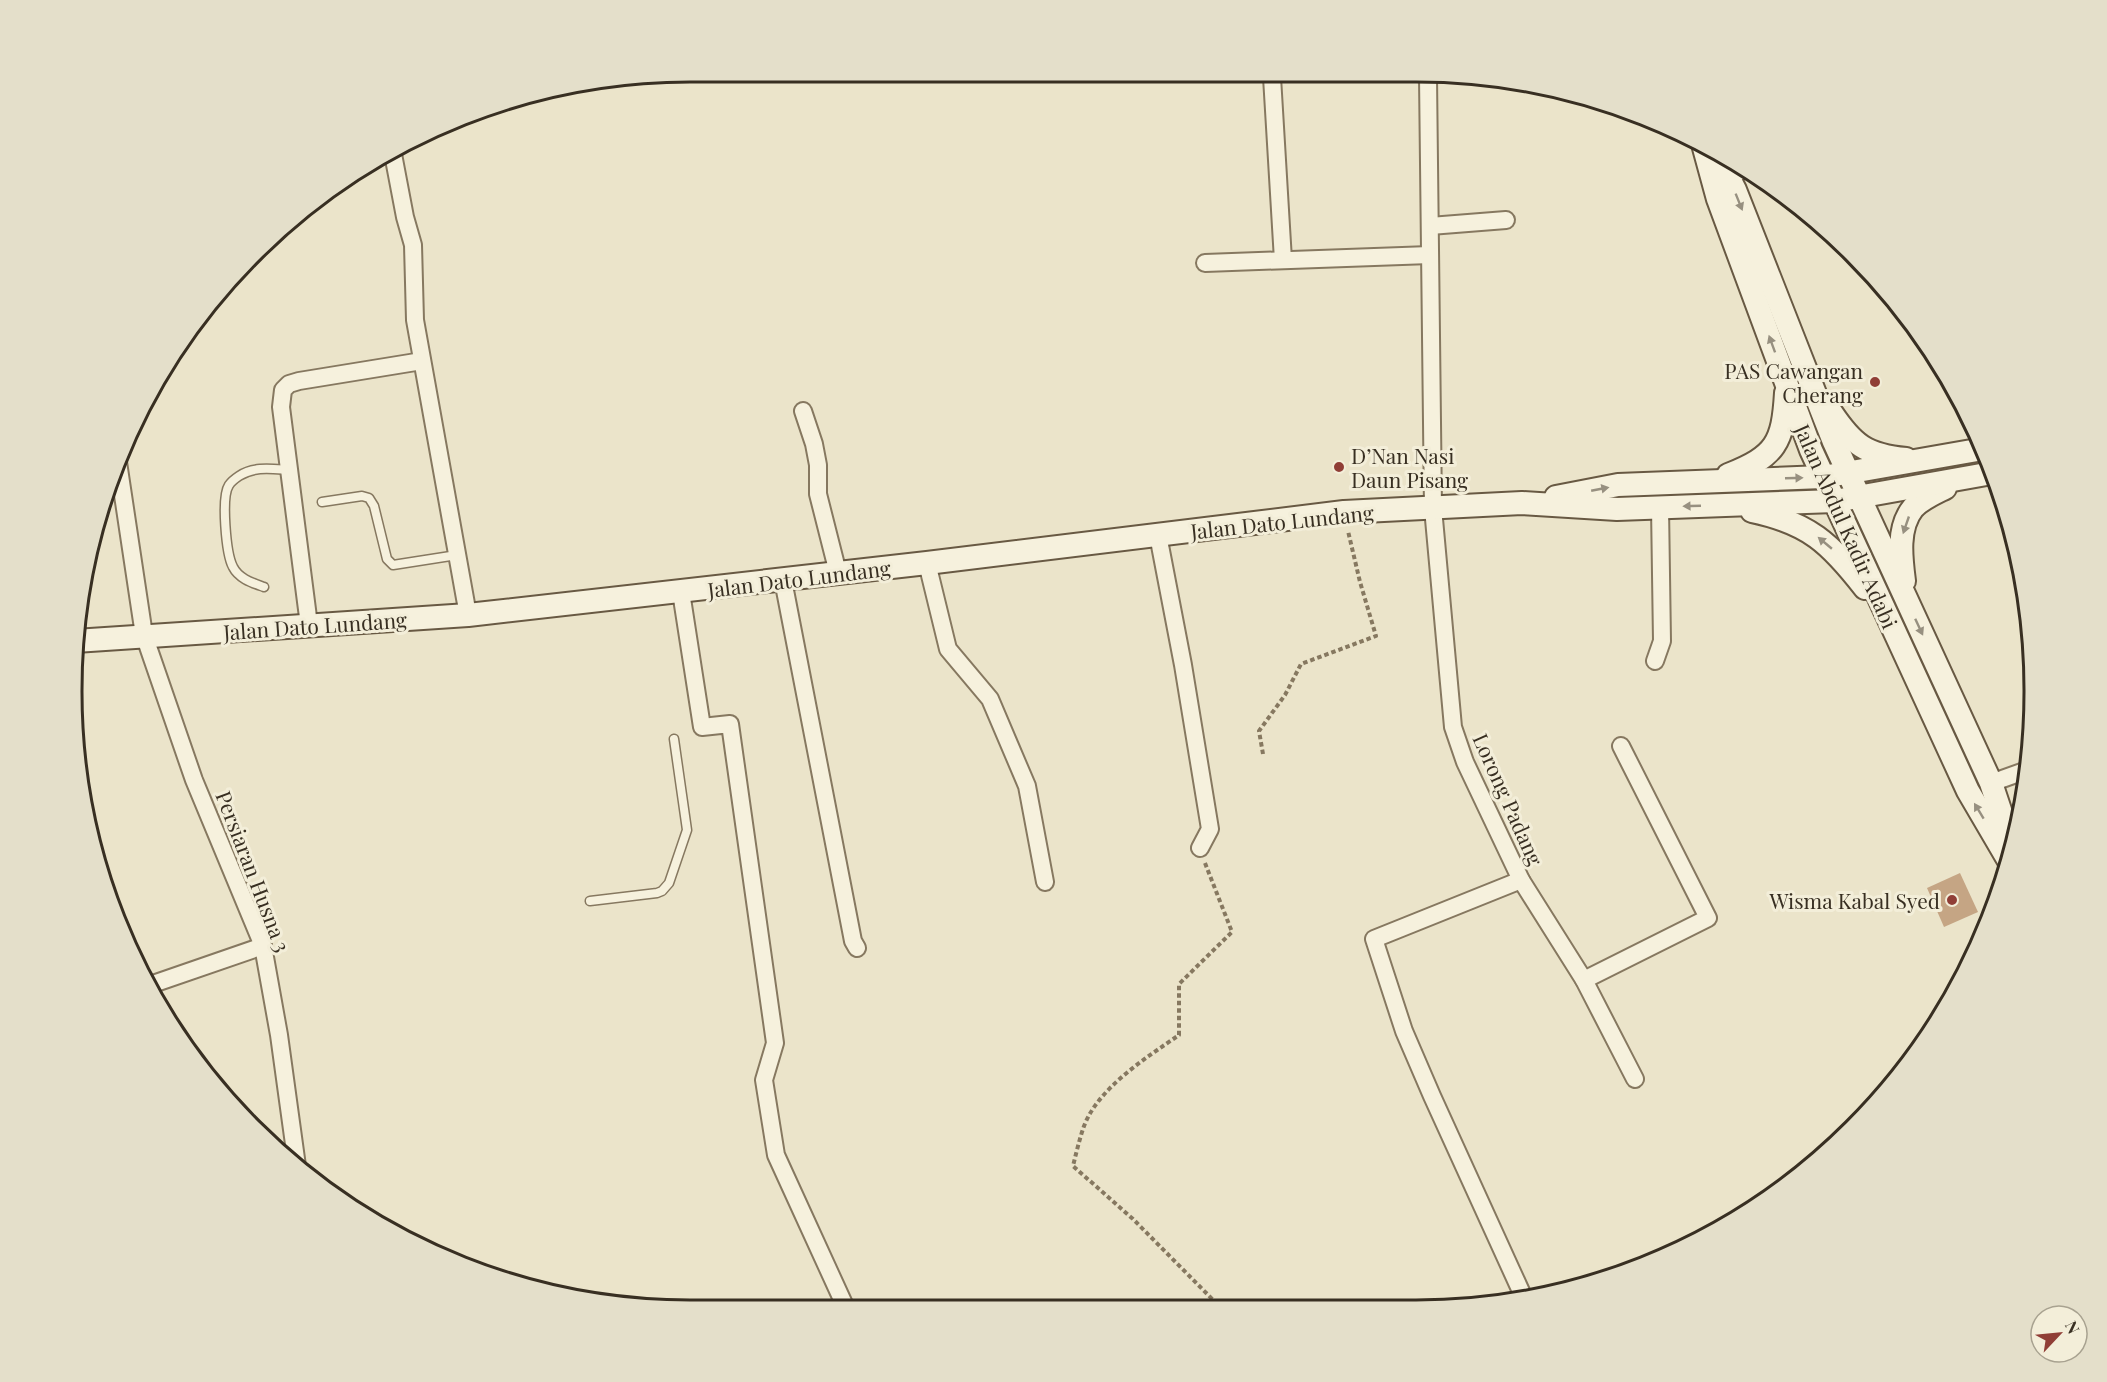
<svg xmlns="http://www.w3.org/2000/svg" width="2107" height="1382" font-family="'Playfair Display',serif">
  <rect width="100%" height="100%" fill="#ebe4ca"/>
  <polygon fill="#c5a584" points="1960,873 1978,912 1944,927 1927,888"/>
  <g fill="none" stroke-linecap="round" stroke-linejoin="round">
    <defs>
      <g id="service">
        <polyline points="322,502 362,496 369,498 374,506 387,559 393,565 457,555"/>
        <path d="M 264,587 C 253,583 239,579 233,567 C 226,554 221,497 229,485 C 231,482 236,478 239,476 C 254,466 272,469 289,470"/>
        <polyline points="590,901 657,893 662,891 669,883 687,830 674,739"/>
      </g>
      <g id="minor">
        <polyline points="1272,77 1283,260"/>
        <polyline points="1428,77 1433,508 1453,727 1465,762 1521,880 1584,980 1635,1079"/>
        <polyline points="393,154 405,217 413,245 415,320 468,615"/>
        <polyline points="1728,177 1745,169"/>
        <polyline points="1430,226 1506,220"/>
        <polyline points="1205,263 1430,255"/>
        <polyline points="803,411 814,444 818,465 818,494 838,573"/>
        <polyline points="118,462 144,635 194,780 263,946 279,1035 297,1166"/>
        <polyline points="1158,535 1183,665 1210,829 1200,848"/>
        <polyline points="927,563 948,649 990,699 1027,786 1045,882"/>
        <polyline points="783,580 853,941 857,948"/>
        <polyline points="681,592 702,727 730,724 775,1043 764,1080 776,1155 845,1306"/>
        <polyline points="309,625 281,407 283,390 289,384 299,381 422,361"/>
        <polyline points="1655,661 1662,641 1660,507"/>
        <polyline points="1991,783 2030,769"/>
        <polyline points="1521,880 1374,939 1404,1031 1432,1096 1524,1298"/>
        <polyline points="1584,980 1708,918 1621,746"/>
        <polyline points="150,985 263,946"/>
      </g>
      <g id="secondary">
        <polyline points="1703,144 1718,199 1811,450 1968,791 2009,861"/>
        <polyline points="1715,151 1735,190 1834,442 1991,783 2012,846"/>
        <path d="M 1831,412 C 1853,445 1866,455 1906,459"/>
        <path d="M 1728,475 C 1776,456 1783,443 1786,393"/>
        <polyline points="1556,497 1618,485 1823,477 1983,449"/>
        <path d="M 1752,511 C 1809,523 1830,543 1865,588"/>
        <path d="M 1904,581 C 1901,558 1897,528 1913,508 C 1921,499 1935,493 1945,488"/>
        <polyline points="75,641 468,615 927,563 1344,512 1522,503 1617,509 1835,501 1992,473"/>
      </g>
    </defs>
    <use href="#service" stroke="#867860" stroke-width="11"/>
    <use href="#minor" stroke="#867860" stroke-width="20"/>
    <use href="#secondary" stroke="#685943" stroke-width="26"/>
    <g stroke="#867860" stroke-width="4" stroke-dasharray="4.5 3" stroke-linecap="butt">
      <polyline points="1263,754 1259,731 1285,695 1301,664 1376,636 1360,582 1348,531"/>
      <path d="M 1205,863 L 1232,932 L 1179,984 L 1179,1035 C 1146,1058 1096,1089 1083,1129 C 1079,1141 1076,1154 1073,1166 L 1133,1219 L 1221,1308"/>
    </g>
    <use href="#service" stroke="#f6f1dd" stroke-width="8"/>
    <use href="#minor" stroke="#f6f1dd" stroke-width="16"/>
    <use href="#secondary" stroke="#f6f1dd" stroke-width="22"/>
  </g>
  <defs><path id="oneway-solid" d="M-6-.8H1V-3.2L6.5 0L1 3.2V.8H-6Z" transform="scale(1.5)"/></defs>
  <g fill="#979080">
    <use href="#oneway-solid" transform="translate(1739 202) rotate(68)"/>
    <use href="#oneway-solid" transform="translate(1772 344) rotate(-110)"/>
    <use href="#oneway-solid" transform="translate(1794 478) rotate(-2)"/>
    <use href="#oneway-solid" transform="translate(1600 489) rotate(-11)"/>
    <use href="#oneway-solid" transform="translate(1692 506) rotate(178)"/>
    <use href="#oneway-solid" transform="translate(1906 525) rotate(109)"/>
    <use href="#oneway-solid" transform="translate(1825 543) rotate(-140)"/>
    <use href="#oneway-solid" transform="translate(1919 627) rotate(65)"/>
    <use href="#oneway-solid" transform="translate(1979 811) rotate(-121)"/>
  </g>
  <g fill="#903e36" stroke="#f3eed9" stroke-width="2">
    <circle cx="1875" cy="382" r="6"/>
    <circle cx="1339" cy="467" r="6"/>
    <circle cx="1952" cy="900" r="6"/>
  </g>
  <g text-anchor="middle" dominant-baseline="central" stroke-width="6" stroke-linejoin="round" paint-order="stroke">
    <g font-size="21" fill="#382f22" stroke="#f3eed9" text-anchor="end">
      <text x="1863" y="370">PAS Cawangan<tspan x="1863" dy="24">Cherang</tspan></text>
      <text x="1351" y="455" text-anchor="start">D’Nan Nasi<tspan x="1351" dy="24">Daun Pisang</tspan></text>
      <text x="1940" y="900">Wisma Kabal Syed</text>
    </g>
    <g font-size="21" fill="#382f22" stroke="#f3eed9">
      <text transform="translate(1282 521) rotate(-6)">Jalan Dato Lundang</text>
      <text transform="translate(1847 526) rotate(66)">Jalan Abdul Kadir Adabi</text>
      <text transform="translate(799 578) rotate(-7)">Jalan Dato Lundang</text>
      <text transform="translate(315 625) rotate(-4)">Jalan Dato Lundang</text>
      <text transform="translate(1509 799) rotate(66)">Lorong Padang</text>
      <text transform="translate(254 871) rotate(69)">Persiaran Husna 3</text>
    </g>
  </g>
  <path d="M0 0H2107V1382H0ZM690 82H1416A608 608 0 0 1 2024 690V692A608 608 0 0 1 1416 1300H690A608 608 0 0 1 82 692V690A608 608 0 0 1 690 82Z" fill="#e4dfca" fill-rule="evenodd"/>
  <path fill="none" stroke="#382f22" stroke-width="3" d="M690 82H1416A608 608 0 0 1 2024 690V692A608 608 0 0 1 1416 1300H690A608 608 0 0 1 82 692V690A608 608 0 0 1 690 82Z"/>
  <g transform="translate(2059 1334) rotate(64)"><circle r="28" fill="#f3eed9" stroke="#a8a290" stroke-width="1.5"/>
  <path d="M0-4.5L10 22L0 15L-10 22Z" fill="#903e36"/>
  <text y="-9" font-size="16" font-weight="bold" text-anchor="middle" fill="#382f22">N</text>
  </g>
</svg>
